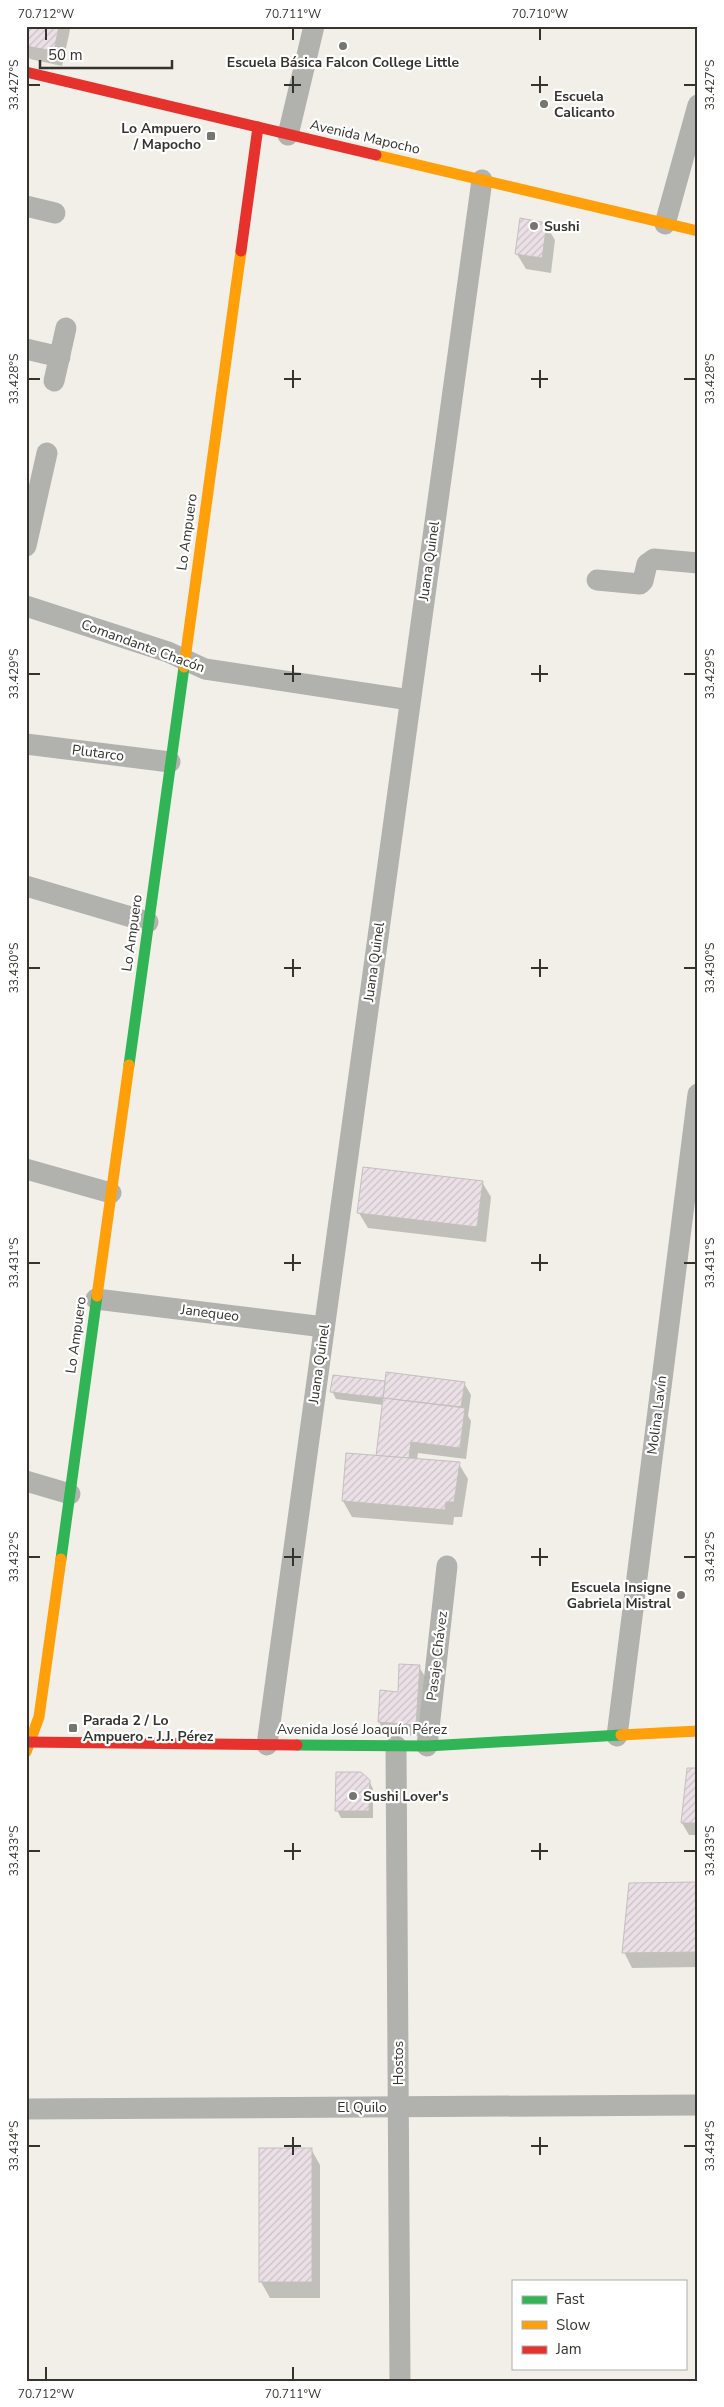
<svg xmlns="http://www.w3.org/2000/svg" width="724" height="2407" font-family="'Nunito Sans',sans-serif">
  <defs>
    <pattern id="building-hatch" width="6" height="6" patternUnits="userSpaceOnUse" patternTransform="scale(1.25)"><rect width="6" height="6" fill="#ebe0e6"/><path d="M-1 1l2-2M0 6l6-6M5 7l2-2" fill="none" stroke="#cac1c6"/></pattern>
  </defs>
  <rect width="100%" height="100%" fill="#f2efe8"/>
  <g fill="#0003">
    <polygon points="26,26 68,26 70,30 62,66 30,59 26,53"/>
    <polygon points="546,225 555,240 551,273 526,269 517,254"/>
    <polygon points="482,1182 491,1197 486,1242 368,1228 359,1213"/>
    <polygon points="384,1382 464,1383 471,1395 468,1416 471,1421 466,1459 418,1453 417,1460 459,1464 468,1479 462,1517 454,1517 453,1525 352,1517 343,1501 378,1457 383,1405 336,1399 332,1391"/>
    <polygon points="419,1667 426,1678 422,1736 386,1734 379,1722"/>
    <polygon points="698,1769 698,1835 689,1835 682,1823 688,1770"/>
    <polygon points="369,1781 373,1789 373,1818 341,1818 337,1810"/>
    <polygon points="698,1884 698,1967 632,1968 624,1952"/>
    <polygon points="260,2149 311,2149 320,2165 320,2298 270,2298 261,2282"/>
  </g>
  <g fill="url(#building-hatch)" stroke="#c3c0be">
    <polygon points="26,26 59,26 54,51 26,46"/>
    <polygon points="520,218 547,223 542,258 515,254"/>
    <polygon points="363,1167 483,1181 477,1227 357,1213"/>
    <polygon points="386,1372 465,1382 461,1407 383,1398"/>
    <polygon points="333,1375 385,1381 383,1398 330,1392"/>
    <polygon points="383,1398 465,1408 460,1448 411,1442 409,1458 376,1456"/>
    <polygon points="346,1453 460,1462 454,1502 446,1502 445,1510 342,1501"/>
    <polygon points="399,1664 420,1665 416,1725 378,1722 380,1690 398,1692"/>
    <polygon points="687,1768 698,1768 698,1823 681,1823"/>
    <polygon points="336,1772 361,1772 370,1780 369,1811 335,1811"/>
    <polygon points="698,1882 698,1952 622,1953 629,1883"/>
    <rect x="259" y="2148" width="53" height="134"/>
  </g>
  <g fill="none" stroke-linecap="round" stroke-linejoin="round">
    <g stroke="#b1b1ae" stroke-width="21">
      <polyline points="288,135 314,26"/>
      <polyline points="26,206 55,213"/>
      <polyline points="665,224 698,105"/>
      <polyline points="26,349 60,357"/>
      <polyline points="54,381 66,328"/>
      <polyline points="26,546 47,453"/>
      <polyline points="597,580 640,584 643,581 647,564 654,559 698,563"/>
      <polyline points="26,606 168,652 205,669 410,700"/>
      <polyline points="26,744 170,762"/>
      <polyline points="26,886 148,922"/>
      <polyline points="26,1169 111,1193"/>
      <polyline points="96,1299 324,1327"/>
      <polyline points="26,1481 70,1494"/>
      <polyline points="617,1736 698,1094"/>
      <polyline points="267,1745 482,180"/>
      <polyline points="396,1746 400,2381"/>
      <polyline points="427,1746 447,1566"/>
      <polyline points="26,2109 698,2105"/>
    </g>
    <g stroke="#30b455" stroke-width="11">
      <polyline points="129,1065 184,667"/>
      <polyline points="61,1559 97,1296"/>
      <polyline points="297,1745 427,1746 621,1735"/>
    </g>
    <g stroke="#ff9f0a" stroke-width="11">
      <polyline points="376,155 698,231"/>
      <polyline points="184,667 241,251"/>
      <polyline points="97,1296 129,1065"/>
      <polyline points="621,1735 698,1731"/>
      <polyline points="26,1752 39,1717 61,1559"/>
    </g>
    <g stroke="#e5322d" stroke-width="11">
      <polyline points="26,72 376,155"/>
      <polyline points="241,251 258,127"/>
      <polyline points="26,1742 297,1745"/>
    </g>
  </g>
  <path fill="none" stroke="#34332e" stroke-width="2" d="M 46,28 L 46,40M 293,28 L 293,40M 540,28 L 540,40M 293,76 L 293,93M 540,76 L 540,93M 28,85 L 40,85M 284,85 L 301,85M 531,85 L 548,85M 684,85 L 696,85M 293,370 L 293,388M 540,370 L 540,388M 28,379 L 40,379M 284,379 L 301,379M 531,379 L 548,379M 684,379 L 696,379M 293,665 L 293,682M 540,665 L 540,682M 28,674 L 40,674M 284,674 L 301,674M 531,674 L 548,674M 684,674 L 696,674M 293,959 L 293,977M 540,959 L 540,977M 28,968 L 40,968M 284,968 L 301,968M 531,968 L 548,968M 684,968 L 696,968M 293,1254 L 293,1271M 540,1254 L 540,1271M 28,1263 L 40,1263M 284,1263 L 301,1263M 531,1263 L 548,1263M 684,1263 L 696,1263M 293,1548 L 293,1566M 540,1548 L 540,1566M 28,1557 L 40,1557M 284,1557 L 301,1557M 531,1557 L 548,1557M 684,1557 L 696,1557M 293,1843 L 293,1860M 540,1843 L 540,1860M 28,1851 L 40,1851M 284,1851 L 301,1851M 531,1851 L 548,1851M 684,1851 L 696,1851M 293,2137 L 293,2155M 540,2137 L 540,2155M 28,2146 L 40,2146M 284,2146 L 301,2146M 531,2146 L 548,2146M 684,2146 L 696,2146M 46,2367 L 46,2380M 293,2367 L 293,2380"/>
  <g fill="#76756f" stroke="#fff" stroke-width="2">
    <circle cx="343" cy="46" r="5"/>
    <circle cx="544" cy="104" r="5"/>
    <rect x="206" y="131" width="10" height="10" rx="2.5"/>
    <circle cx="534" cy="226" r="5"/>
    <circle cx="681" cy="1595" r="5"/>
    <rect x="68" y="1723" width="10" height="10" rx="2.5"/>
    <circle cx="353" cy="1796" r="5"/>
  </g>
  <g text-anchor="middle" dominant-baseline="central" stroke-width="4.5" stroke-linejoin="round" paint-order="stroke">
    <g font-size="14" font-weight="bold" fill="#34332e" stroke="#fff" text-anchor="start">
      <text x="343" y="62" text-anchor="middle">Escuela Básica Falcon College Little</text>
      <text x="554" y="96">Escuela<tspan x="554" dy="16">Calicanto</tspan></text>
      <text x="201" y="128" text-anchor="end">Lo Ampuero<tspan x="201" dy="16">/ Mapocho</tspan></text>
      <text x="544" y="226">Sushi</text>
      <text x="671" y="1587" text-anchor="end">Escuela Insigne<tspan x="671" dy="16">Gabriela Mistral</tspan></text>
      <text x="83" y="1720">Parada 2 / Lo<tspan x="83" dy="16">Ampuero - J.J. Pérez</tspan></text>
      <text x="363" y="1796">Sushi Lover's</text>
    </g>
    <g font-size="14" fill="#34332e" stroke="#fff">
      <text transform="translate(365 137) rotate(13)">Avenida Mapocho</text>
      <text transform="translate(187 532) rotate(-82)">Lo Ampuero</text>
      <text transform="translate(429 561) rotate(-82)">Juana Quinel</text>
      <text transform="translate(143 646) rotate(20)">Comandante Chacón</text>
      <text transform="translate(98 753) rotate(7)">Plutarco</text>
      <text transform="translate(132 933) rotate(-82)">Lo Ampuero</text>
      <text transform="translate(374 962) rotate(-82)">Juana Quinel</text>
      <text transform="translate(210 1313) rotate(7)">Janequeo</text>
      <text transform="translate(76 1335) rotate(-82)">Lo Ampuero</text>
      <text transform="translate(319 1364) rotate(-82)">Juana Quinel</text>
      <text transform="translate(657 1415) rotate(-83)">Molina Lavín</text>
      <text transform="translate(437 1656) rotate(-83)">Pasaje Chávez</text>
      <text x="362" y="1729">Avenida José Joaquín Pérez</text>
      <text transform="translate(398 2063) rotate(-90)">Hostos</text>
      <text x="362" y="2107">El Quilo</text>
    </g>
  </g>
  <rect width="724" height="2407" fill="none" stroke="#ffffff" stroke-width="55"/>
  <rect x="512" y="2280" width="175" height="90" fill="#ffffff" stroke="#aeadab"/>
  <rect x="522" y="2296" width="25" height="8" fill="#30b455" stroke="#aeadab"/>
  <text x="556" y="2304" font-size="15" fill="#34332e">Fast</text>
  <rect x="522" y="2321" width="25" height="8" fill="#ff9f0a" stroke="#aeadab"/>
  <text x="556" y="2330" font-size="15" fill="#34332e">Slow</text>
  <rect x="522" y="2346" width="25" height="8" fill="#e5322d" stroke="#aeadab"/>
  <text x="556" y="2354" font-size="15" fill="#34332e">Jam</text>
  <path d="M40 60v8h132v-8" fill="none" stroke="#34332e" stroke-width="2.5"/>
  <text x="48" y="60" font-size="15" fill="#34332e" stroke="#ffffff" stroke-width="4" paint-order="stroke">50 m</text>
  <rect x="28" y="28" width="668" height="2352" fill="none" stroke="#34332e" stroke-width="2"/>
  <g font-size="12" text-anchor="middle" fill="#34332e">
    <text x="46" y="18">70.712°W</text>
    <text x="293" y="18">70.711°W</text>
    <text x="540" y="18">70.710°W</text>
    <text transform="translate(14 85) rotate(-90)" y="4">33.427°S</text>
    <text transform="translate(710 85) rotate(-90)" y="4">33.427°S</text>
    <text transform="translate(14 379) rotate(-90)" y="4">33.428°S</text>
    <text transform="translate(710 379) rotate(-90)" y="4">33.428°S</text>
    <text transform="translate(14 674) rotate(-90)" y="4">33.429°S</text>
    <text transform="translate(710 674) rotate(-90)" y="4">33.429°S</text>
    <text transform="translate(14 968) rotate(-90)" y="4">33.430°S</text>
    <text transform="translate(710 968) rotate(-90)" y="4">33.430°S</text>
    <text transform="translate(14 1263) rotate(-90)" y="4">33.431°S</text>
    <text transform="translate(710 1263) rotate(-90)" y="4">33.431°S</text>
    <text transform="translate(14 1557) rotate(-90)" y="4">33.432°S</text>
    <text transform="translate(710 1557) rotate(-90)" y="4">33.432°S</text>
    <text transform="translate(14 1851) rotate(-90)" y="4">33.433°S</text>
    <text transform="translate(710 1851) rotate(-90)" y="4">33.433°S</text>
    <text transform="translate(14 2146) rotate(-90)" y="4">33.434°S</text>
    <text transform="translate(710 2146) rotate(-90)" y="4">33.434°S</text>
    <text x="46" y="2398">70.712°W</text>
    <text x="293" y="2398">70.711°W</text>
  </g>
</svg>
